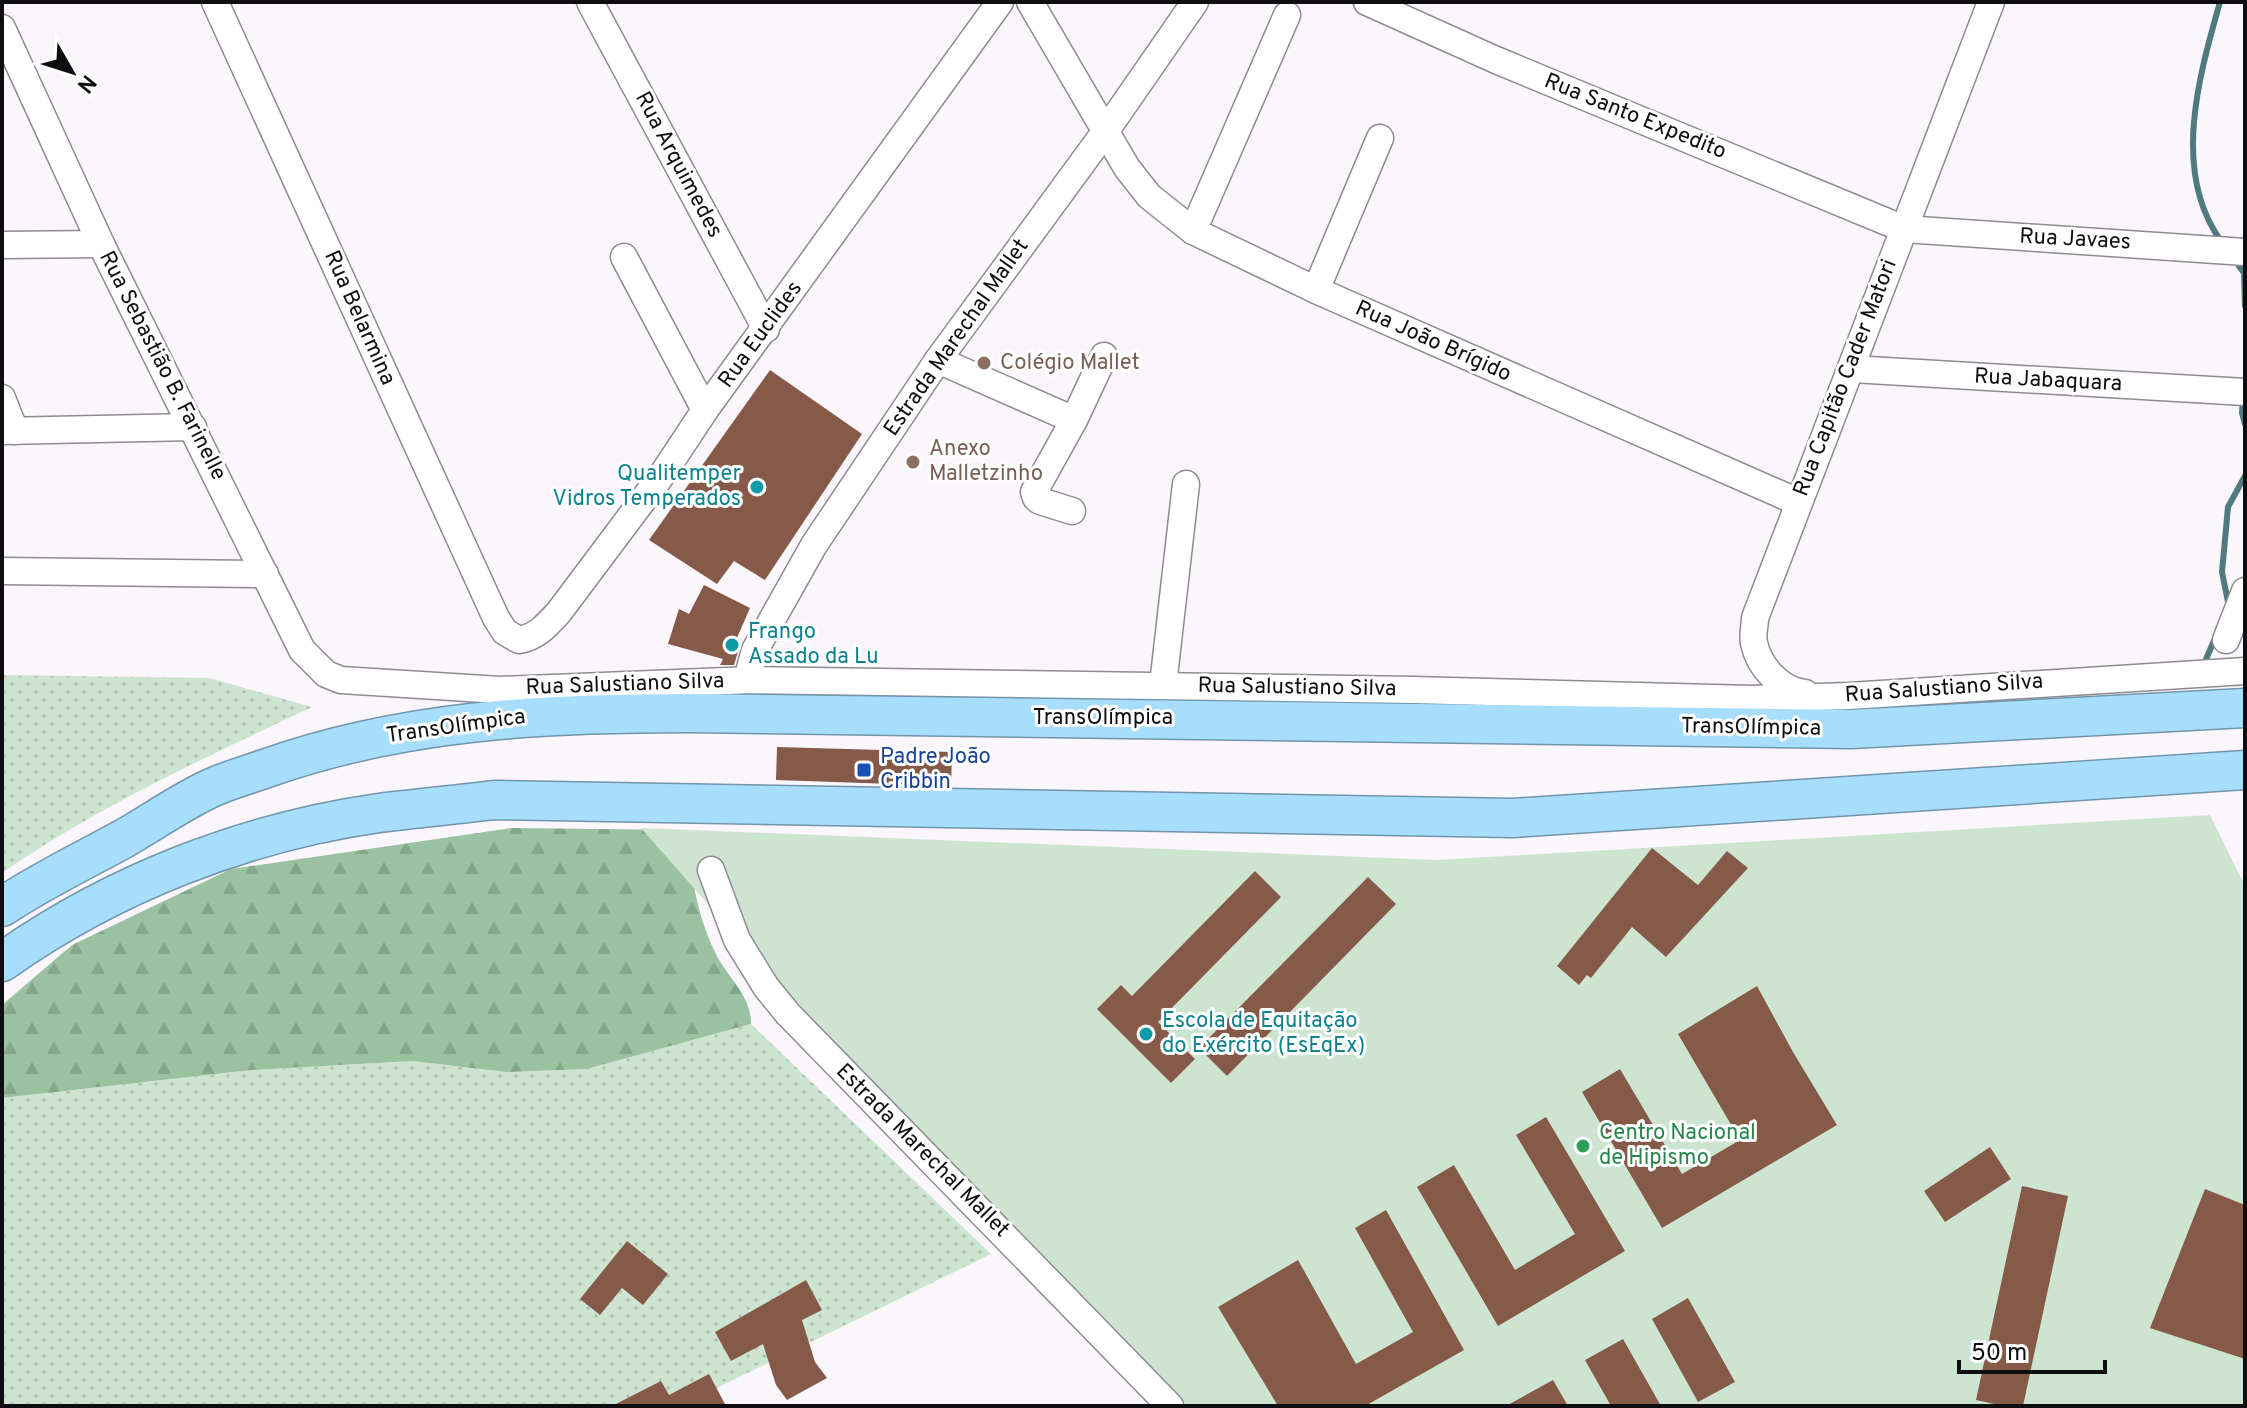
<svg xmlns="http://www.w3.org/2000/svg" width="2247" height="1408" font-family="Overpass,sans-serif">
  <defs>
    <pattern id="grass-dots" width="8" height="8" patternUnits="userSpaceOnUse" patternTransform="scale(2)"><rect width="8" height="8" fill="#cde5d0"/><path d="M2 2h.1M6 6h.1" fill="none" stroke="#afc3b1" stroke-width="1.8" stroke-linecap="round"/></pattern>
    <pattern id="forest-firs" width="22" height="20" patternUnits="userSpaceOnUse" patternTransform="scale(2)"><rect width="22" height="20" fill="#9ac2a0"/><path d="M5 1l3.5 6h-7zM16 11l3.5 6h-7z" fill="#84a689"/></pattern>
  </defs>
  <rect width="100%" height="100%" fill="#fbf5fc"/>
  <g fill="url(#grass-dots)">
    <path d="M 2,675 L 209,678 L 312,707 C 206,757 99,806 2,873 Z"/>
    <polygon points="751,1024 991,1254 680,1406 2,1406 2,1098 252,1070 412,1061 506,1072 587,1069"/>
  </g>
  <path fill="url(#forest-firs)" d="M 512,828 L 686,830 C 691,873 696,913 715,952 C 726,976 752,996 751,1024 L 587,1069 L 506,1072 L 412,1061 L 252,1070 L 2,1098 L 2,1005 L 72,945 L 231,869 Z"/>
  <polygon fill="#cde5d0" points="2210,815 2245,886 2245,1406 1150,1406 641,828 1437,860"/>
  <g fill="none" stroke-linecap="round" stroke-linejoin="round">
    <g stroke="#507b7e" stroke-width="6">
      <path d="M 2220,2 C 2199,76 2171,172 2221,241"/>
      <polyline points="2235,260 2244,273 2245,306"/>
      <polyline points="2243,399 2242,413 2245,424"/>
      <polyline points="2229,607 2222,572 2228,507 2245,476"/>
      <polyline points="2203,666 2216,636"/>
    </g>
  </g>
  <g fill="#865a49">
    <polygon points="770,370 862,434 765,580 734,561 717,584 649,540"/>
    <polygon points="704,585 750,608 736,640 741,642 734,665 720,665 723,659 668,644 679,609 689,614"/>
    <polygon points="777,747 952,752 951,786 776,780"/>
    <polygon points="1652,848 1698,885 1727,851 1748,868 1666,957 1632,927 1591,978 1587,975 1579,985 1557,966"/>
    <polygon points="1255,871 1281,897 1158,1022 1195,1059 1171,1083 1097,1009 1121,985 1132,996"/>
    <polygon points="1368,877 1396,904 1227,1076 1199,1048"/>
    <polygon points="1757,986 1793,1052 1837,1125 1662,1228 1582,1092 1620,1069 1682,1174 1740,1140 1678,1034"/>
    <polygon points="1546,1117 1625,1251 1498,1326 1417,1187 1454,1165 1515,1270 1575,1234 1516,1135"/>
    <polygon points="1990,1147 2011,1179 1945,1222 1924,1191"/>
    <polygon points="2022,1186 2068,1196 2023,1406 2003,1406 1976,1400"/>
    <polygon points="2205,1189 2245,1205 2245,1359 2150,1328"/>
    <polygon points="1386,1210 1464,1350 1365,1406 1278,1406 1218,1307 1298,1260 1356,1364 1413,1332 1355,1228"/>
    <polygon points="627,1241 668,1274 643,1305 622,1288 600,1315 580,1299"/>
    <polygon points="806,1280 822,1310 802,1320 815,1362 827,1378 787,1400 776,1385 763,1344 731,1361 715,1332"/>
    <polygon points="1688,1298 1735,1382 1698,1402 1652,1319"/>
    <polygon points="1623,1339 1661,1406 1611,1406 1585,1360"/>
    <polygon points="709,1374 726,1406 612,1406 661,1381 669,1395"/>
    <polygon points="1553,1380 1568,1406 1506,1406"/>
  </g>
  <g fill="none" stroke-linecap="round" stroke-linejoin="round">
    <defs>
      <g id="minor">
        <path d="M 215,2 L 496,618 L 505,632 L 519,640 C 537,637 547,625 559,612 L 664,472 L 705,410 L 1000,2"/>
        <polyline points="590,2 766,329"/>
        <polyline points="1030,2 1127,168 1149,196 1193,231 1316,290 1798,502"/>
        <polyline points="1367,2 1496,60 1904,229 2245,252"/>
        <polyline points="2,28 101,244 302,650 326,674 341,680 500,690 752,680 1414,690 1751,699 1849,696 2245,671"/>
        <polyline points="1193,231 1287,15"/>
        <polyline points="2,245 101,244"/>
        <polyline points="624,257 705,410"/>
        <polyline points="1316,290 1380,138"/>
        <polyline points="938,360 1074,420 1104,356"/>
        <polyline points="1852,369 2245,392"/>
        <polyline points="2,398 15,431"/>
        <polyline points="2,431 193,427"/>
        <polyline points="1072,511 1040,501 1036,498 1034,492 1074,420"/>
        <polyline points="2,571 265,574"/>
        <polyline points="2226,640 2245,591"/>
        <polyline points="752,680 749,672 755,650 814,545 938,360 1105,132 1195,2"/>
        <polyline points="1163,685 1186,484"/>
        <path d="M 1805,693 C 1781,691 1759,667 1754,643 C 1752,635 1755,626 1755,618 L 1991,2"/>
        <polyline points="711,870 737,940 766,987 788,1014 1170,1406"/>
      </g>
      <g id="highway">
        <path d="M 2,907 C 41,881 83,861 123,839 C 151,823 178,804 207,790 C 225,781 245,776 264,769 C 402,720 543,713 688,713 L 1851,729 L 2245,708"/>
        <path d="M 2,962 C 112,884 245,832 379,813 C 417,808 455,805 494,800 L 1513,818 L 2245,770"/>
      </g>
    </defs>
    <use href="#minor" stroke="#8f8a91" stroke-width="29"/>
    <use href="#highway" stroke="#7195aa" stroke-width="41"/>
    <use href="#minor" stroke="#fff" stroke-width="26"/>
    <use href="#highway" stroke="#a7defe" stroke-width="38"/>
  </g>
  <g fill="#8d6e63" stroke="#fff" stroke-width="3">
    <circle cx="984" cy="363" r="8"/>
    <circle cx="913" cy="462" r="8"/>
  </g>
  <g fill="#0f9aa8" stroke="#fff" stroke-width="3">
    <circle cx="757" cy="487" r="8"/>
    <circle cx="732" cy="645" r="8"/>
    <circle cx="1146" cy="1034" r="8"/>
  </g>
  <rect fill="#1a4fb4" stroke="#fff" stroke-width="3" x="856" y="762" width="16" height="16" rx="4"/>
  <circle fill="#2e9e5b" stroke="#fff" stroke-width="3" cx="1583" cy="1146" r="8"/>
  <g text-anchor="middle" dominant-baseline="central" stroke-width="6" stroke-linejoin="round" paint-order="stroke">
    <g font-size="22" fill="#0e0d0f" stroke="#fff">
      <text transform="translate(1635 117) rotate(22)">Rua Santo Expedito</text>
      <text transform="translate(678 165) rotate(62)">Rua Arquimedes</text>
      <text transform="translate(2075 240) rotate(3)">Rua Javaes</text>
      <text transform="translate(359 318) rotate(66)">Rua Belarmina</text>
      <text transform="translate(761 335) rotate(-54)">Rua Euclides</text>
      <text transform="translate(957 338) rotate(-55)">Estrada Marechal Mallet</text>
      <text transform="translate(1433 342) rotate(24)">Rua João Brígido</text>
      <text transform="translate(162 366) rotate(63)">Rua Sebastião B. Farinelle</text>
      <text transform="translate(1846 378) rotate(-69)">Rua Capitão Cader Matori</text>
      <text transform="translate(2048 381) rotate(3)">Rua Jabaquara</text>
      <text transform="translate(625 685) rotate(-2)">Rua Salustiano Silva</text>
      <text transform="translate(1297 688) rotate(1)">Rua Salustiano Silva</text>
      <text transform="translate(1944 689) rotate(-4)">Rua Salustiano Silva</text>
      <text x="1103" y="718">TransOlímpica</text>
      <text transform="translate(456 727) rotate(-8)">TransOlímpica</text>
      <text transform="translate(1751 728) rotate(1)">TransOlímpica</text>
      <text transform="translate(922 1151) rotate(45)">Estrada Marechal Mallet</text>
    </g>
    <g font-size="22" fill="#785e54" stroke="#fff" text-anchor="start">
      <text x="1000" y="363">Colégio Mallet</text>
      <text x="929" y="449">Anexo<tspan x="929" dy="25">Malletzinho</tspan></text>
    </g>
    <g font-size="22" fill="#0d838f" stroke="#fff" text-anchor="start">
      <text x="741" y="474" text-anchor="end">Qualitemper<tspan x="741" dy="25">Vidros Temperados</tspan></text>
      <text x="748" y="632">Frango<tspan x="748" dy="25">Assado da Lu</tspan></text>
      <text x="1162" y="1021">Escola de Equitação<tspan x="1162" dy="25">do Exército (EsEqEx)</tspan></text>
    </g>
    <g font-size="22" fill="#164399" stroke="#fff" text-anchor="start">
      <text x="880" y="757">Padre João<tspan x="880" dy="25">Cribbin</tspan></text>
    </g>
    <g font-size="22" fill="#27864d" stroke="#fff" text-anchor="start">
      <text x="1599" y="1133">Centro Nacional<tspan x="1599" dy="25">de Hipismo</tspan></text>
    </g>
  </g>
  <rect width="2247" height="1408" fill="none" stroke="#0e0d0f" stroke-width="8"/>
  <g transform="translate(72 72) rotate(129)" stroke="#ffffff" stroke-width="6" paint-order="stroke">
  <path d="M0-6L14 30L0 20L-14 30Z" fill="#0e0d0f"/>
  <text y="-12" font-size="22" font-weight="bold" text-anchor="middle" fill="#0e0d0f">N</text>
  </g>
  <path d="M1959 1360v12h146v-12" fill="none" stroke="#0e0d0f" stroke-width="4"/>
  <text x="1971" y="1360" font-size="24" fill="#0e0d0f" stroke="#ffffff" stroke-width="6" paint-order="stroke">50 m</text>
</svg>
